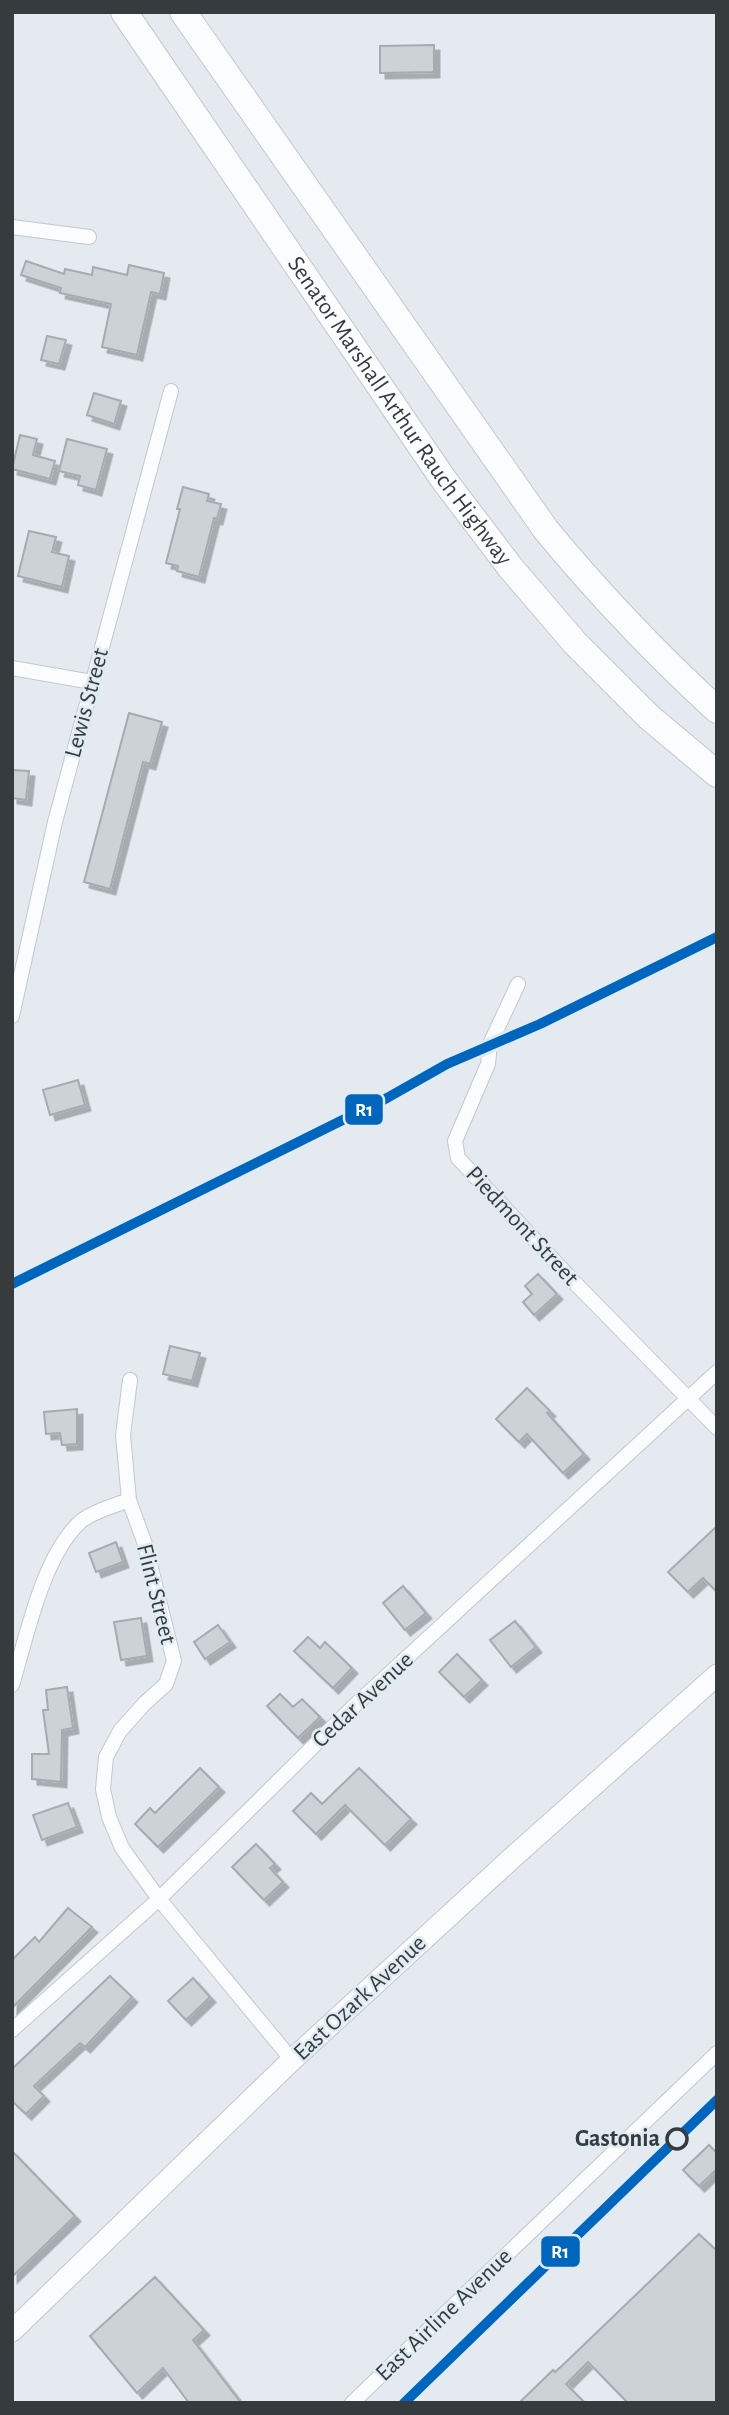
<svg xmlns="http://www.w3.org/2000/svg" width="729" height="2415" font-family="'Alegreya Sans',sans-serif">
  <defs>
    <filter id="shadow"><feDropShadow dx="5.5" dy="5.5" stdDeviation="0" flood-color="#0004"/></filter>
  </defs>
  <rect width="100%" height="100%" fill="#e4eaf0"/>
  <g fill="#cdd2d6" stroke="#a6abaf" stroke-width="2" filter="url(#shadow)">
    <polygon points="434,45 434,72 380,73 380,46"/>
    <polygon points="26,261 64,274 65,269 92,275 93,267 127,275 129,265 164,273 160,294 151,292 137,355 102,347 111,304 60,293 61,288 21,275"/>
    <polygon points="47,336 66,340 59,364 41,360"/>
    <polygon points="94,393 121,401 114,424 87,415"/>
    <polygon points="20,435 37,439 33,455 55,461 50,479 12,469"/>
    <polygon points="67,439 107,449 96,490 78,485 80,476 59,471"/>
    <polygon points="183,487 209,494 207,501 221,504 217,519 214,518 199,577 177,571 178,566 166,563 180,509 177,509"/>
    <polygon points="29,531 56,537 52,552 69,556 62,587 18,576"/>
    <polygon points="129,713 162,722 150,764 143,762 110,889 84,882"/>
    <polygon points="12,770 29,771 26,800 12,798"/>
    <polygon points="78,1080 85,1105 50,1115 43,1090"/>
    <polygon points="538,1274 557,1294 534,1315 523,1302 532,1294 525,1286"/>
    <polygon points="170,1346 200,1353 192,1381 163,1374"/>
    <polygon points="527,1388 550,1411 547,1413 584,1454 563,1473 527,1434 519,1442 496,1419"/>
    <polygon points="77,1409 77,1444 62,1445 60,1433 46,1434 44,1412"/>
    <polygon points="717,1526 717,1592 703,1578 688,1592 668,1572"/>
    <polygon points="116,1542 123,1562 96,1572 89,1553"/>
    <polygon points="403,1586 426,1613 405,1630 383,1603"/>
    <polygon points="141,1618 147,1656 121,1660 114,1622"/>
    <polygon points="515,1621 536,1647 511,1667 490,1640"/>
    <polygon points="218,1625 230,1642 205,1659 194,1642"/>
    <polygon points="308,1637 320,1648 325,1642 352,1668 333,1688 294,1651"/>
    <polygon points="457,1654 482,1680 464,1697 439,1672"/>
    <polygon points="67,1687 73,1728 62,1730 61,1782 32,1779 32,1754 49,1754 43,1710 48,1710 46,1690"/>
    <polygon points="280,1694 293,1707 302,1699 320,1717 298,1738 267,1706"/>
    <polygon points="200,1768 219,1787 158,1847 135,1824 150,1808 155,1813"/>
    <polygon points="359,1768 411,1819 385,1845 345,1805 316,1834 293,1811 311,1793 322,1804"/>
    <polygon points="68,1803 77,1827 42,1840 33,1815"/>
    <polygon points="256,1844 275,1864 270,1868 283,1882 264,1900 232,1867"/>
    <polygon points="68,1908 92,1927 12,2008 12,1960 35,1937 39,1942"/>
    <polygon points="110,1976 132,1997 85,2047 80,2043 34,2086 44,2096 26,2114 12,2101 12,2069"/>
    <polygon points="193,1978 210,1997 186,2020 168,2001"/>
    <polygon points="709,2145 717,2153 717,2169 699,2186 683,2170"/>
    <polygon points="12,2151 75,2216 12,2277"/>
    <polygon points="699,2234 717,2251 717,2403 628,2403 588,2362 566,2384 585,2403 519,2403 553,2370 555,2372 566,2362"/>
    <polygon points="155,2277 204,2330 193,2340 241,2403 189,2403 163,2368 137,2393 90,2336"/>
  </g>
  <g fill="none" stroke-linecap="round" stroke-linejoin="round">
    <defs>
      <g id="minor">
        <polyline points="12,227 89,237"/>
        <polyline points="12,668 92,682"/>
        <polyline points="518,984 490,1044 488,1064 455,1141 458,1158 576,1284 717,1428"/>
        <polyline points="12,1016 55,822 171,391"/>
        <polyline points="130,1380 123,1435 129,1500 145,1544 174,1661 166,1684 144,1704 120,1731 106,1757 103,1789 109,1817 122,1848 159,1899 292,2060"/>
        <path d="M 12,1685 C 27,1636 42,1558 80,1522 C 91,1512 114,1506 129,1500"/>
        <polyline points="12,2030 159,1899 351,1709 717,1372"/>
        <polyline points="352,2403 717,2053"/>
      </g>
      <polyline id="secondary" points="12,2331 292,2060 512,1858 717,1675"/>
      <g id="motorway">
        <path id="s1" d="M 124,12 L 444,480 L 510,567 L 575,643 L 649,717 L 717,774"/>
        <path d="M 183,12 L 546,530 C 599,594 656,654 717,710"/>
      </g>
    </defs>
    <use href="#minor" stroke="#c3c8cc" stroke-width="16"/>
    <use href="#secondary" stroke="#c3c8cc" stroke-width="23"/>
    <use href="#motorway" stroke="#c3c8cc" stroke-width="28"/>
    <use href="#minor" stroke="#fbfcfd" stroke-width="14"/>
    <use href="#secondary" stroke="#fbfcfd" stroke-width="21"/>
    <use href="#motorway" stroke="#fbfcfd" stroke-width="26"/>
    <defs>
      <g id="rail">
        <polyline points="12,1284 387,1098 447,1064 540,1024 717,937"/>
        <polyline points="404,2403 717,2100"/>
      </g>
    </defs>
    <use href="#rail" stroke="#d6d7d9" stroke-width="8"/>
    <use href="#rail" stroke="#e0ebf4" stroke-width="5" stroke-dasharray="16" stroke-linecap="butt"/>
    <defs>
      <g id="rail-1">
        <polyline points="12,1284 387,1098 447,1064 540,1024 717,937"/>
        <polyline points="404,2403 717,2100"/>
      </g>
    </defs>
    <use href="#rail-1" stroke="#e0ebf4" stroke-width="16"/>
    <use href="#rail-1" stroke="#0065bd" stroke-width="10"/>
  </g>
  <circle fill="#e0ebf4" stroke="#363b3e" stroke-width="3.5" cx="677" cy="2139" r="10"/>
  <g text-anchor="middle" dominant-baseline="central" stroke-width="5" stroke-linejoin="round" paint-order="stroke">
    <g font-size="24" fill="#363b3e" stroke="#e0ebf4">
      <text stroke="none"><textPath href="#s1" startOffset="485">Senator Marshall Arthur Rauch Highway</textPath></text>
      <text transform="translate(87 703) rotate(-75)">Lewis Street</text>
      <text transform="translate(522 1226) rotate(47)">Piedmont Street</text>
      <text transform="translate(156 1594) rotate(76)">Flint Street</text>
      <text transform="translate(363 1700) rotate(-43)">Cedar Avenue</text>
      <text transform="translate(360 1998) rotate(-43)">East Ozark Avenue</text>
      <text transform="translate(444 2315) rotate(-44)">East Airline Avenue</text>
    </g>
    <g font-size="24" font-weight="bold" fill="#363b3e" stroke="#e0ebf4" text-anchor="end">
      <text x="660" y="2139">Gastonia</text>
    </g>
  </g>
  <g stroke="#e0ebf4" stroke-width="2.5">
    <rect x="344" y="1093" width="40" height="33" rx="7" fill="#0065bd"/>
    <rect x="540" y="2235" width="41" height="33" rx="7" fill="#0065bd"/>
  </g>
  <g font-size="19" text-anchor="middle" font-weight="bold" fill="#fff">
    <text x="364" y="1116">R1</text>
    <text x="560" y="2258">R1</text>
  </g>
  <rect width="729" height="2415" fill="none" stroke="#363b3e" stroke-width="28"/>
</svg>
